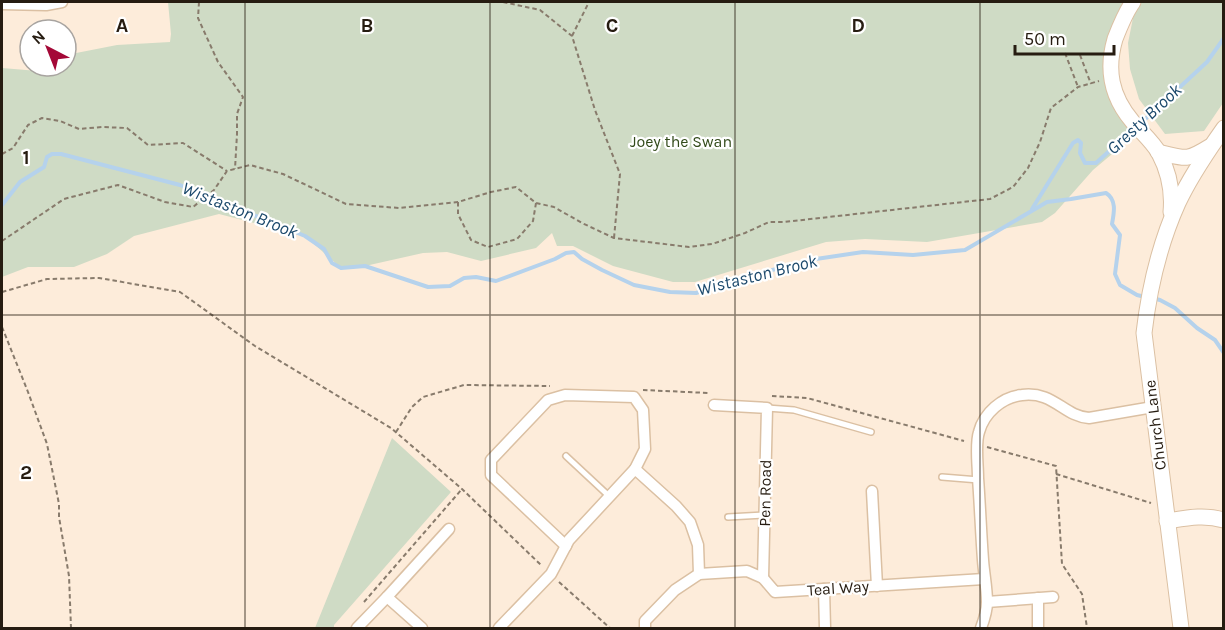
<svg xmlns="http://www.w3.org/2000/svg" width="1225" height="630" font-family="Karla,sans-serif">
  <rect width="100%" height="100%" fill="#fdecda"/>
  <g fill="#cfdbc5">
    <polygon points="168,2 1133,2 1110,77 1136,134 1093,170 1055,213 1042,222 927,242 865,239 826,242 695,282 673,282 613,266 573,246 557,246 552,233 536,248 481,261 447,252 423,253 365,266 341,268 305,236 219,214 134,236 107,254 74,267 28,267 2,277 2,68 38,71 45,66 66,66 66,55 117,45 170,42 171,34"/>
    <polygon points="1135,2 1223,2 1223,103 1204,131 1165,134 1139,99 1130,69 1128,43 1134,13"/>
    <polygon points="392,438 451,492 334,625 334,628 315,628"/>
  </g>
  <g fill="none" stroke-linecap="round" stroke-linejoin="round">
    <g stroke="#b5d2ec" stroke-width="4">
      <polyline points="1141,123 1207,62 1224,38"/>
      <path d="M 2,205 L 20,182 L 44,167 L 47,157 L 52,154 L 61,154 L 180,185 L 305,236 L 324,249 L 332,263 L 341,268 L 365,266 L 428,287 L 450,286 L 464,278 L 476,277 L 496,281 L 555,259 L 566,253 L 574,252 L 582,259 L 602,270 L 634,285 L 670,292 L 696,293 L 744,277 L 816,259 L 863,252 L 913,255 L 965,250 L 1047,202 L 1071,199 L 1106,193 C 1117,200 1114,213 1112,224 L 1120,235 L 1115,274 L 1120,285 L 1137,295 L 1145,297"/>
      <polyline points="1032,209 1073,143 1078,140 1081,143 1080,153 1085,163 1096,163 1135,128"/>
      <polyline points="1152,298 1160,300 1175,308 1197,328 1215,340 1224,353"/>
    </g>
    <defs>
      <g id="lane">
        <polyline points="767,408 794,410 871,432"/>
        <polyline points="566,456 610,497"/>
        <polyline points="942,477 979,480"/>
        <polyline points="728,517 764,515"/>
      </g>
      <g id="street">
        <polyline points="2,4 46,5 62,2"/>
        <polyline points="714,405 767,408 763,578"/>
        <polyline points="872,491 877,586"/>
        <polyline points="566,546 491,475 491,460 548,400 565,395 634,397 643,410 645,449 635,469"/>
        <polyline points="824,589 825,628"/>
        <polyline points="1038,598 1038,628"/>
        <polyline points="987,602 1053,597"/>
        <polyline points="357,628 387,597"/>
        <polyline points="422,628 387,597 449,529"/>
        <polyline points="499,628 551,574 569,540 635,469 676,506 690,522 698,545 699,574"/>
        <polyline points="645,628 645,621 675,590 699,574 747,571 763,578 775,592 984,579"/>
        <path d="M 981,628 C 984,620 987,611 987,602 C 987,588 984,574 983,560 C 981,533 980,505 978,478 C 978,464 975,444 979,432 C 984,413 1002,397 1022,395 C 1054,391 1063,416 1089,418 L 1153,407"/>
      </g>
      <g id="secondary">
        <path d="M 1133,2 C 1125,13 1120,26 1115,39 C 1106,70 1111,96 1132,121 C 1141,132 1152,141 1159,153 C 1169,172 1173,191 1171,212"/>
        <path d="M 1158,152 C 1185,158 1185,162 1209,147"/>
        <path d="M 1167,521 C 1186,518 1204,514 1224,520"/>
        <path d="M 1181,628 L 1144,333 C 1149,290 1160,243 1178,203 C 1190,177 1207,152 1224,128"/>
      </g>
    </defs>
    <use href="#lane" stroke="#dbc0a3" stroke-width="8"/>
    <use href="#street" stroke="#dbc0a3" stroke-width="13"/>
    <use href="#secondary" stroke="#dbc0a3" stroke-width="17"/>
    <g stroke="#887b6c" stroke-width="2" stroke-dasharray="4.5 3" stroke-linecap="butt">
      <polyline points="199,2 198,18 218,62 243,97 237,114 237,134 235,169"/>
      <polyline points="503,2 540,10 572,36 595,110 620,174 614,238"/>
      <polyline points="572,36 589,2"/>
      <polyline points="1065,53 1078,87"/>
      <polyline points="1080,55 1091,84"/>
      <polyline points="2,154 13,148 28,125 42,118 60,121 79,129 102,127 127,128 148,145 183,143 227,171"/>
      <polyline points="458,202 458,214 471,240 488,247 517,239 533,221 536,203"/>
      <polyline points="2,241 64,199 118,185 165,202 193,207 214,190 227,171 250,165 283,174 346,204 399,208 458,202 491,192 516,187 536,203 554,207 582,223 614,238 689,247 712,244 745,233 769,222 784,222 990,199 1013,187 1028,168 1040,142 1051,108 1078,87 1099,81"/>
      <polyline points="2,292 47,279 99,278 180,292 255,346 391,428 462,489 542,566"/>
      <polyline points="2,327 28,392 47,444 59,504 59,517 69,576 71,628"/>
      <polyline points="643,390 709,393"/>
      <polyline points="772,396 807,398 964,441"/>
      <polyline points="396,432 412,407 423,397 464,385 550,386"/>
      <polyline points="987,447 1056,466 1062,564 1082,594 1087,628"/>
      <polyline points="1056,474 1151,503"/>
      <polyline points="559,582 610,628"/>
      <polyline points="364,602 462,489"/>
    </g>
    <use href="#lane" stroke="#fff" stroke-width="5"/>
    <use href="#street" stroke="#fff" stroke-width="10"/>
    <use href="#secondary" stroke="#fff" stroke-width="15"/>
  </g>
  <path fill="none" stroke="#261c11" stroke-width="1.5" stroke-opacity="0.55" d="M 245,2 L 245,628M 490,2 L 490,628M 735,2 L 735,628M 980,2 L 980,628M 2,315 L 1224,315"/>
  <g text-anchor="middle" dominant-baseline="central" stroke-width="4.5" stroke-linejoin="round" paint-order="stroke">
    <g font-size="16" fill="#334b1b" stroke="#fff">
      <text x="681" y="141">Joey the Swan</text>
    </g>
    <g font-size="16" fill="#261c11" stroke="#fff">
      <text transform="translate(1155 425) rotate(-97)">Church Lane</text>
      <text transform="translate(765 493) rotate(-89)">Pen Road</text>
      <text transform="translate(838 588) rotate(-4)">Teal Way</text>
    </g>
    <g font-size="18" font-style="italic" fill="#1c496c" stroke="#fff">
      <text transform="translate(1144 119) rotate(-43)">Gresty Brook</text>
      <text transform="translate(240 210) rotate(22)">Wistaston Brook</text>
      <text transform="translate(757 275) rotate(-14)">Wistaston Brook</text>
    </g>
  </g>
  <g font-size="20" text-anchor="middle" font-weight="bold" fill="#261c11" stroke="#fff" stroke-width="4.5" stroke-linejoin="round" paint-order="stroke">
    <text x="122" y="32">A</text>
    <text x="367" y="32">B</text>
    <text x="612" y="32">C</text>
    <text x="858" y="32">D</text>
    <text x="26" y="164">1</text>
    <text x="26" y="479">2</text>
  </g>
  <rect width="1225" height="630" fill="none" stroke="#261c11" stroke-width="6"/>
  <g transform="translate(48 48) rotate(318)"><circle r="28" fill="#ffffff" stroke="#a8a4a0" stroke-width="1.5"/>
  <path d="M0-4.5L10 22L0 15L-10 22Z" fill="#a40837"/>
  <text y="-9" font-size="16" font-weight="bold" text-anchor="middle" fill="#261c11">N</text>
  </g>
  <path d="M1015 45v9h99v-9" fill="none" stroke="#261c11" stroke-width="3"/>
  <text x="1024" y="45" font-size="18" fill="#261c11" stroke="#ffffff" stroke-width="4.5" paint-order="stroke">50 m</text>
</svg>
